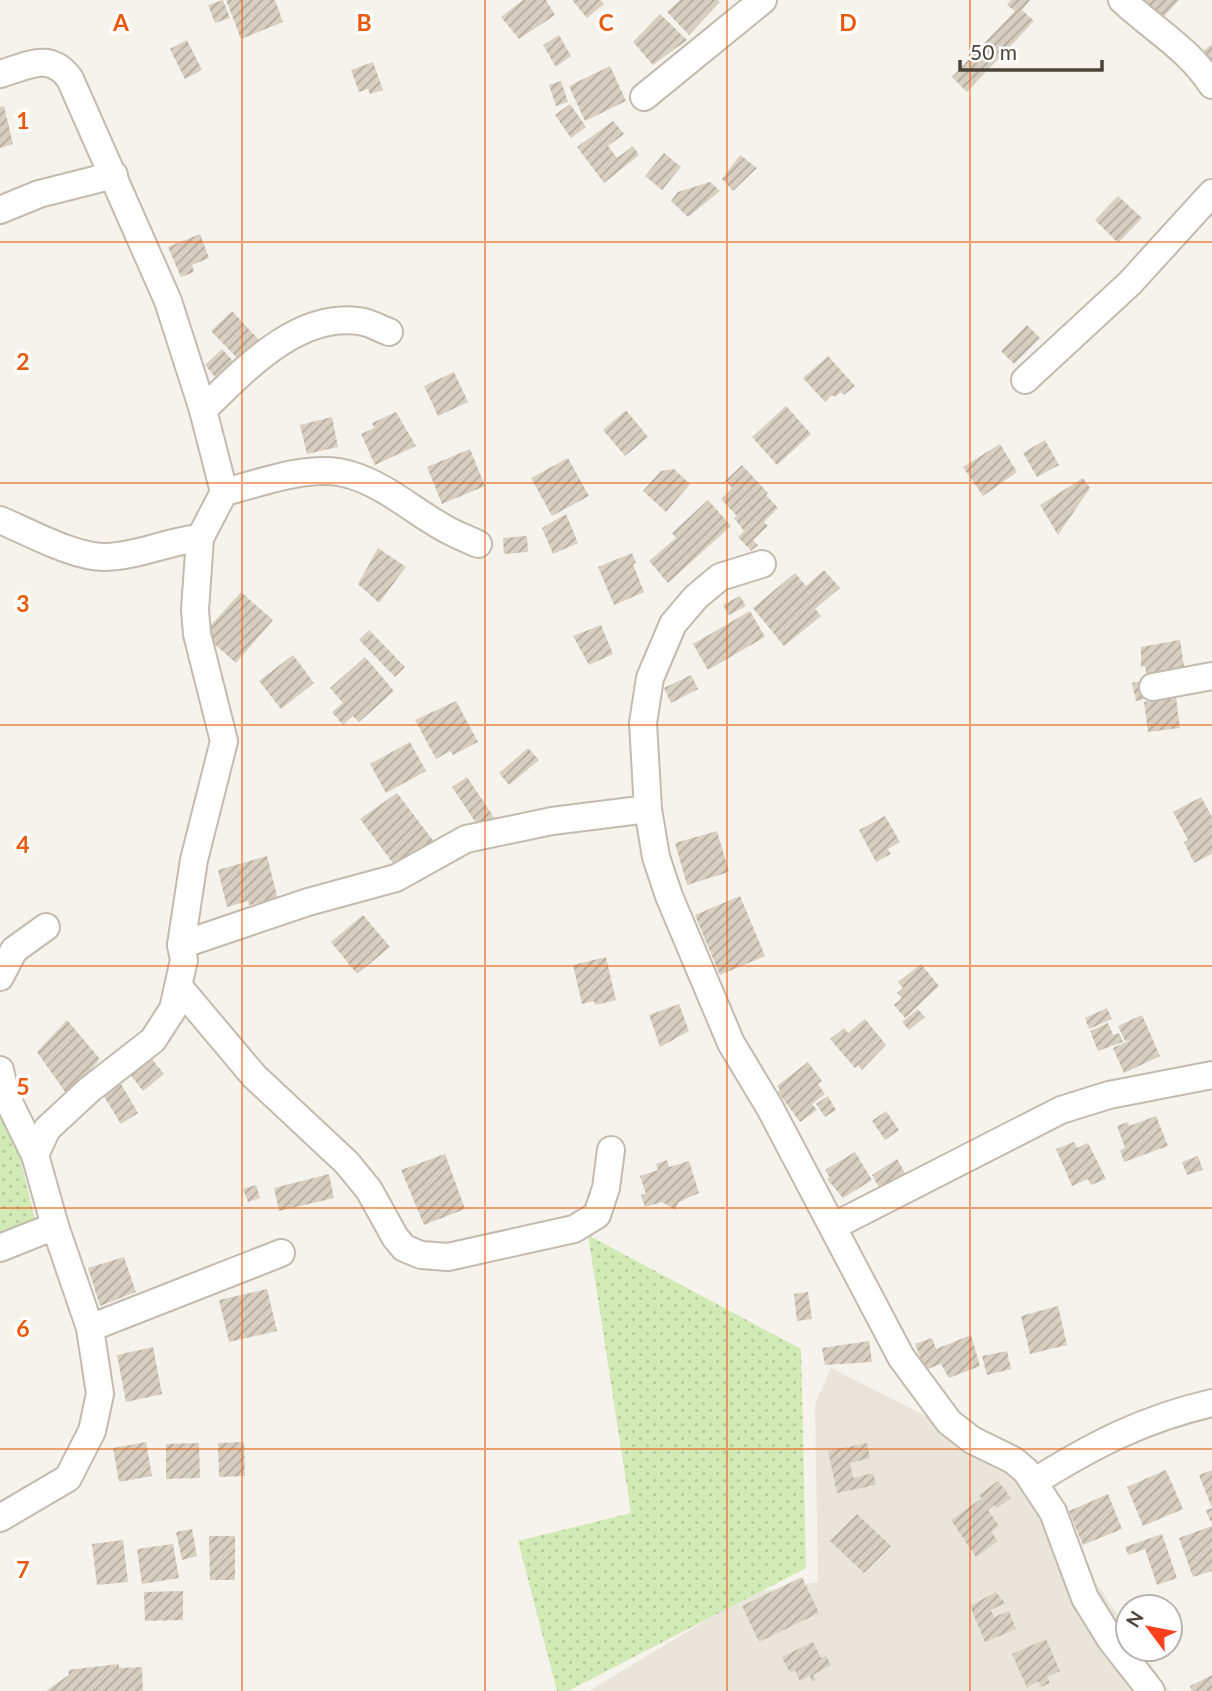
<svg xmlns="http://www.w3.org/2000/svg" width="1212" height="1691" font-family="Lato,sans-serif">
  <defs>
    <pattern id="green-dots" width="8" height="8" patternUnits="userSpaceOnUse" patternTransform="scale(1.75)"><rect width="8" height="8" fill="#d2eab5"/><path d="M2 2h.1M6 6h.1" fill="none" stroke="#b6ca9c" stroke-width="1.8" stroke-linecap="round"/></pattern>
    <pattern id="building-hatch" width="6" height="6" patternUnits="userSpaceOnUse" patternTransform="scale(1.75)"><rect width="6" height="6" fill="#d8cfc1"/><path d="M-1 1l2-2M0 6l6-6M5 7l2-2" fill="none" stroke="#b1aa9e"/></pattern>
  </defs>
  <rect width="100%" height="100%" fill="#f6f3ec"/>
  <polygon fill="#eae5da" points="831,1368 1013,1460 1128,1630 1128,1649 1140,1649 1169,1691 589,1691 751,1593 818,1582 815,1404"/>
  <g fill="url(#green-dots)">
    <polygon points="0,1077 36,1223 0,1235"/>
    <polygon points="588,1235 801,1349 806,1568 568,1691 557,1691 518,1541 631,1513"/>
  </g>
  <g fill="url(#building-hatch)">
    <polygon points="223,0 230,18 215,23 208,5"/>
    <polygon points="226,0 275,0 283,22 241,39"/>
    <polygon points="523,0 546,0 555,15 519,39 501,17"/>
    <polygon points="572,0 601,0 604,4 587,18"/>
    <polygon points="680,0 718,0 720,2 689,35 667,12"/>
    <polygon points="1011,0 1030,0 1022,10 1034,21 967,92 952,77 1015,11 1007,5"/>
    <polygon points="1136,0 1179,0 1158,23"/>
    <polygon points="660,14 687,40 653,65 633,42"/>
    <polygon points="559,35 571,56 556,67 543,45"/>
    <polygon points="187,40 202,70 185,79 170,49"/>
    <polygon points="1212,44 1212,66 1201,53"/>
    <polygon points="373,62 383,90 370,94 368,89 359,92 351,70"/>
    <polygon points="610,66 626,101 585,121 569,86"/>
    <polygon points="561,81 568,102 556,106 549,85"/>
    <polygon points="570,104 586,127 571,138 555,115"/>
    <polygon points="4,106 13,144 0,148 0,107"/>
    <polygon points="613,121 624,134 608,146 617,158 633,146 639,155 604,183 577,147"/>
    <polygon points="664,153 681,167 662,190 645,176"/>
    <polygon points="740,155 757,168 733,191 722,179"/>
    <polygon points="710,182 720,191 688,217 671,201 678,192"/>
    <polygon points="1118,196 1142,218 1118,243 1095,220"/>
    <polygon points="200,234 209,258 192,265 194,272 181,277 168,247"/>
    <polygon points="232,311 260,341 239,360 211,331"/>
    <polygon points="1027,325 1040,338 1014,364 1001,351"/>
    <polygon points="222,349 233,361 215,377 205,365"/>
    <polygon points="828,356 855,386 844,395 841,392 835,397 832,395 825,402 803,378"/>
    <polygon points="454,372 468,402 438,416 424,386"/>
    <polygon points="786,406 811,434 777,465 752,437"/>
    <polygon points="626,410 648,437 625,456 603,430"/>
    <polygon points="396,412 416,446 375,465 361,434 374,428 372,423"/>
    <polygon points="332,417 338,447 307,454 300,425"/>
    <polygon points="1045,440 1059,465 1037,477 1023,453"/>
    <polygon points="1000,444 1017,472 983,496 963,467"/>
    <polygon points="470,449 485,486 442,504 427,467"/>
    <polygon points="568,458 589,496 552,516 531,478"/>
    <polygon points="742,465 768,493 766,495 778,508 764,522 768,526 753,540 758,545 751,551 738,537 744,531 734,518 737,516 721,499 732,488 725,481"/>
    <polygon points="674,469 690,484 666,512 643,491 661,471"/>
    <polygon points="1083,478 1090,488 1058,535 1040,505"/>
    <polygon points="708,500 731,526 668,583 649,561 676,538 672,533"/>
    <polygon points="566,514 578,543 553,554 542,528"/>
    <polygon points="527,536 528,552 504,554 503,538"/>
    <polygon points="378,548 406,567 379,603 358,584"/>
    <polygon points="632,553 636,563 633,564 644,592 614,605 598,567"/>
    <polygon points="824,570 840,588 815,609 821,616 784,646 753,608 795,573 806,586"/>
    <polygon points="241,592 273,620 236,663 203,634"/>
    <polygon points="740,596 746,606 729,615 723,605"/>
    <polygon points="750,611 765,637 708,670 693,644"/>
    <polygon points="601,625 613,654 589,665 573,636"/>
    <polygon points="369,630 405,667 395,677 359,640"/>
    <polygon points="1180,640 1185,673 1147,679 1145,666 1141,667 1141,647"/>
    <polygon points="293,655 314,683 281,709 259,681"/>
    <polygon points="365,657 394,691 359,722 353,716 343,725 332,712 343,703 330,688"/>
    <polygon points="691,675 698,689 671,703 664,688"/>
    <polygon points="1146,680 1149,698 1136,701 1132,683"/>
    <polygon points="1176,698 1180,728 1148,732 1144,702"/>
    <polygon points="456,701 478,742 453,755 450,751 436,759 415,720"/>
    <polygon points="410,742 426,771 386,793 370,764"/>
    <polygon points="528,748 539,760 509,785 499,773"/>
    <polygon points="467,777 495,819 480,829 452,787"/>
    <polygon points="397,793 435,843 398,870 360,819"/>
    <polygon points="1201,797 1212,817 1212,854 1194,863 1184,842 1188,840 1173,812"/>
    <polygon points="885,816 900,842 888,849 891,854 876,862 859,830"/>
    <polygon points="717,831 729,872 687,885 675,843"/>
    <polygon points="267,856 279,904 259,910 257,903 249,905 248,901 227,907 218,870"/>
    <polygon points="740,896 765,956 720,975 695,915"/>
    <polygon points="363,915 390,947 357,974 331,942"/>
    <polygon points="606,957 616,1000 595,1005 594,1001 582,1004 573,965"/>
    <polygon points="921,964 939,986 905,1018 894,1005 902,998 897,993 903,988 898,982"/>
    <polygon points="679,1004 689,1031 660,1047 649,1015"/>
    <polygon points="1107,1008 1112,1019 1089,1029 1085,1018"/>
    <polygon points="918,1009 925,1017 909,1030 902,1022"/>
    <polygon points="1142,1015 1160,1056 1124,1073 1113,1048 1130,1040 1125,1041 1118,1026"/>
    <polygon points="865,1019 886,1045 862,1070 858,1065 855,1068 830,1039 844,1028 848,1033"/>
    <polygon points="67,1020 100,1059 68,1096 37,1052"/>
    <polygon points="1108,1023 1113,1035 1119,1033 1123,1042 1098,1051 1090,1031"/>
    <polygon points="150,1057 164,1074 143,1091 129,1073"/>
    <polygon points="808,1062 822,1081 818,1084 825,1094 812,1104 817,1110 800,1122 778,1092 780,1090 777,1086"/>
    <polygon points="121,1084 138,1113 121,1124 103,1095"/>
    <polygon points="828,1096 836,1110 825,1117 816,1104"/>
    <polygon points="886,1111 899,1130 885,1140 872,1121"/>
    <polygon points="1156,1116 1168,1146 1124,1162 1120,1150 1125,1148 1117,1126 1128,1122 1129,1126"/>
    <polygon points="1074,1142 1077,1148 1088,1143 1106,1179 1091,1185 1088,1179 1072,1186 1056,1149"/>
    <polygon points="855,1152 872,1180 843,1198 827,1179 830,1178 825,1170"/>
    <polygon points="445,1154 465,1209 424,1225 401,1170"/>
    <polygon points="1198,1156 1203,1170 1187,1175 1182,1162"/>
    <polygon points="897,1159 905,1173 880,1189 872,1175"/>
    <polygon points="667,1160 669,1167 689,1161 699,1193 679,1202 675,1210 662,1202 645,1207 641,1195 646,1194 640,1176 658,1170 656,1164"/>
    <polygon points="329,1174 334,1198 279,1211 274,1188"/>
    <polygon points="256,1185 260,1198 248,1202 243,1189"/>
    <polygon points="124,1257 136,1292 100,1306 88,1268"/>
    <polygon points="267,1289 277,1331 229,1342 219,1300"/>
    <polygon points="808,1292 812,1319 797,1321 794,1294"/>
    <polygon points="1058,1306 1067,1345 1030,1354 1021,1316"/>
    <polygon points="971,1335 980,1366 949,1378 941,1364 925,1370 915,1344 932,1338 936,1349"/>
    <polygon points="869,1341 872,1362 825,1365 822,1348"/>
    <polygon points="153,1347 162,1394 126,1402 117,1355"/>
    <polygon points="1007,1351 1011,1369 987,1375 982,1356"/>
    <polygon points="146,1442 152,1476 119,1482 113,1448"/>
    <polygon points="244,1442 245,1476 219,1477 218,1443"/>
    <polygon points="199,1443 200,1478 166,1479 166,1444"/>
    <polygon points="867,1443 870,1458 850,1463 853,1478 873,1473 876,1485 837,1493 828,1451"/>
    <polygon points="1166,1470 1183,1509 1143,1526 1127,1487"/>
    <polygon points="1212,1470 1212,1521 1210,1521 1206,1510 1212,1508 1199,1475"/>
    <polygon points="998,1481 1011,1498 997,1508 994,1505 988,1510 999,1526 991,1532 998,1541 976,1557 951,1520 982,1498 979,1495"/>
    <polygon points="1108,1494 1122,1529 1083,1545 1069,1511"/>
    <polygon points="857,1514 891,1546 864,1573 830,1541"/>
    <polygon points="1212,1526 1212,1571 1193,1577 1179,1538"/>
    <polygon points="192,1529 197,1556 182,1560 176,1532"/>
    <polygon points="1162,1534 1177,1578 1157,1585 1145,1549 1128,1555 1125,1547"/>
    <polygon points="209,1536 235,1536 235,1580 210,1580"/>
    <polygon points="123,1540 128,1582 97,1585 92,1544"/>
    <polygon points="173,1544 179,1578 142,1584 137,1549"/>
    <polygon points="802,1577 819,1613 759,1642 742,1606"/>
    <polygon points="183,1591 183,1620 145,1621 144,1592"/>
    <polygon points="996,1592 1005,1603 991,1610 994,1617 1009,1611 1016,1629 985,1642 970,1606"/>
    <polygon points="1046,1639 1060,1671 1047,1677 1050,1683 1041,1687 1038,1681 1027,1688 1012,1654"/>
    <polygon points="813,1642 821,1658 826,1656 831,1665 813,1675 816,1680 812,1682 810,1676 800,1681 795,1670 790,1673 782,1657"/>
    <polygon points="119,1664 119,1668 142,1667 143,1691 46,1691 69,1675 68,1670"/>
    <polygon points="1212,1675 1212,1691 1192,1691 1190,1686"/>
  </g>
  <g fill="none" stroke-linecap="round" stroke-linejoin="round">
    <defs>
      <g id="minor">
        <path d="M 1122,0 C 1153,29 1189,49 1212,85"/>
        <path d="M 0,74 C 28,66 50,51 70,79 L 168,301 L 203,410 L 224,492"/>
        <polyline points="644,97 763,0"/>
        <polyline points="0,210 39,194 114,175"/>
        <polyline points="1025,380 1130,283 1212,193"/>
        <path d="M 203,410 C 244,370 300,309 364,322 C 372,324 381,329 389,332"/>
        <path d="M 0,520 C 29,532 75,558 106,557 C 139,556 168,541 200,538"/>
        <polyline points="762,564 720,577 696,597 673,624 650,678 643,723 648,809 656,857 669,896 731,1043 770,1108 901,1357 949,1422 972,1440 1013,1460 1026,1471 1053,1512 1085,1598 1111,1640 1151,1691"/>
        <polyline points="1153,687 1212,676"/>
        <polyline points="181,945 308,902 396,878 466,839 552,821 648,809"/>
        <polyline points="0,977 14,950 46,927"/>
        <polyline points="179,987 254,1076 347,1163 369,1190 395,1237 404,1248 421,1255 448,1257 574,1229 597,1215 606,1188 611,1150"/>
        <polyline points="0,1070 6,1096 35,1155 55,1226 90,1328 100,1394 92,1431 68,1478 0,1518"/>
        <path d="M 35,1155 L 47,1129 L 89,1090 L 153,1040 L 173,1009 L 184,960 L 181,945 L 194,860 L 224,741 L 197,634 L 195,610 L 200,538 L 224,492 C 262,483 313,462 351,475 C 384,485 410,508 439,525 C 451,533 465,538 478,544"/>
        <polyline points="834,1226 1061,1110 1109,1095 1212,1075"/>
        <polyline points="0,1248 55,1226"/>
        <polyline points="90,1328 281,1253"/>
        <path d="M 1034,1482 C 1093,1445 1143,1419 1212,1403"/>
      </g>
    </defs>
    <use href="#minor" stroke="#c2bbae" stroke-width="30"/>
    <use href="#minor" stroke="#fff" stroke-width="26"/>
  </g>
  <path fill="none" stroke="#e8590c" stroke-width="2" stroke-opacity="0.55" d="M 242,0 L 242,1691M 485,0 L 485,1691M 727,0 L 727,1691M 970,0 L 970,1691M 0,242 L 1212,242M 0,483 L 1212,483M 0,725 L 1212,725M 0,966 L 1212,966M 0,1208 L 1212,1208M 0,1449 L 1212,1449"/>
  <g font-size="23" text-anchor="middle" font-weight="bold" fill="#e8590c" stroke="#fff" stroke-width="7" stroke-linejoin="round" paint-order="stroke">
    <text x="121" y="31">A</text>
    <text x="364" y="31">B</text>
    <text x="606" y="31">C</text>
    <text x="848" y="31">D</text>
    <text x="23" y="129">1</text>
    <text x="23" y="370">2</text>
    <text x="23" y="612">3</text>
    <text x="23" y="853">4</text>
    <text x="23" y="1095">5</text>
    <text x="23" y="1337">6</text>
    <text x="23" y="1578">7</text>
  </g>
  <g transform="translate(1149 1628) rotate(302)"><circle r="33" fill="#ffffff" stroke="#b7b4b0" stroke-width="2"/>
  <path d="M0-5L12 26L0 18L-12 26Z" fill="#fc3f1d"/>
  <text y="-10" font-size="19" font-weight="bold" text-anchor="middle" fill="#4b4439">N</text>
  </g>
  <path d="M960 60v10h142v-10" fill="none" stroke="#4b4439" stroke-width="3.5"/>
  <text x="970" y="60" font-size="21" fill="#4b4439" stroke="#ffffff" stroke-width="5" paint-order="stroke">50 m</text>
</svg>
